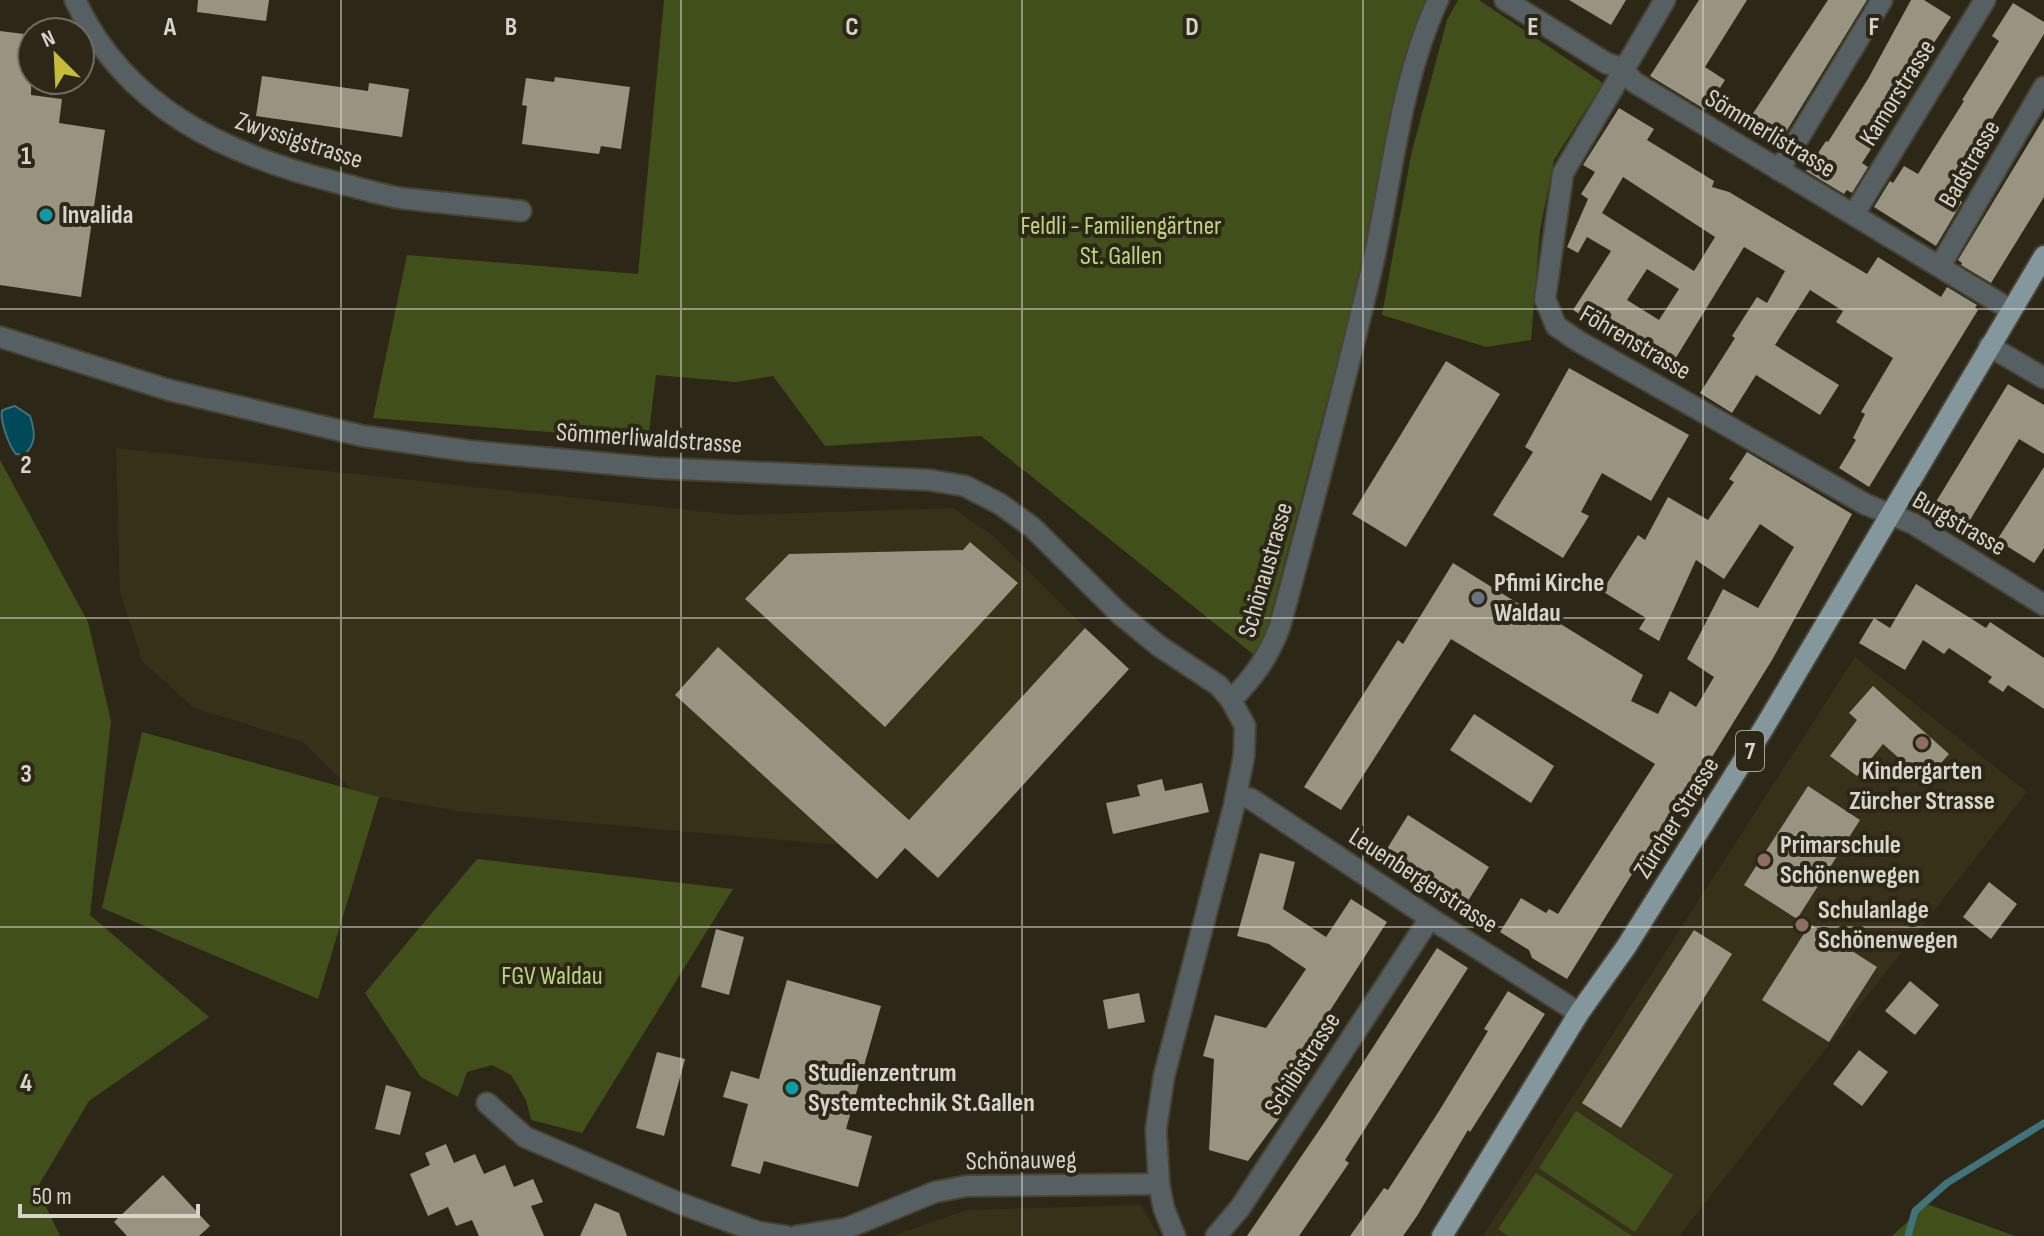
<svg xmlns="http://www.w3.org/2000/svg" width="2044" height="1236" font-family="'Sofia Sans Condensed',sans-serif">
  <rect width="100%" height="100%" fill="#2c2717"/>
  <g fill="#37311a">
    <polygon points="116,448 735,515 953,508 992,535 1085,628 909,820 718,648 675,695 839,845 464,812 379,797 352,790 303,742 194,708 142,661 120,592"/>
    <polygon points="1855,657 2027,792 1679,1236 1483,1236"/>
    <polygon points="1141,1205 1159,1236 892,1236 967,1210"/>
  </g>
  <g fill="#414f1a">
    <polygon points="664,0 1438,0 1427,23 1259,659 981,436 825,446 773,376 736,382 656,375 648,440 373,418 407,255 638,274"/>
    <polygon points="1458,0 1479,0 1603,83 1554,160 1540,230 1531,340 1486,347 1382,315 1411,155 1447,20"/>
    <polygon points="0,460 88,622 111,721 90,915 209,1017 89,1101 37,1188 60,1236 0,1236"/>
    <polygon points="142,732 379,797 318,999 102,908"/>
    <polygon points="477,859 733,889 582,1133 531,1120 526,1100 511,1075 492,1065 467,1072 458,1097 421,1077 365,993"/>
    <polygon points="1576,1111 1673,1175 1635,1232 1539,1168"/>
    <polygon points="1536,1173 1632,1236 1508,1236 1498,1229"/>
    <polygon points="1927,1204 2015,1236 1892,1236"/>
  </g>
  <path fill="#004958" stroke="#40737a" stroke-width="2" d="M 15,406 L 30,416 C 35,431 37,443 24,455 L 16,454 C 9,446 0,421 2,411 C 4,409 12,407 15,406 Z"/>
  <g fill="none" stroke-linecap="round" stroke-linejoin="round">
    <polyline stroke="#40737a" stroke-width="7" points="1908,1236 1915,1211 1947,1183 2044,1123"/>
  </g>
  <g fill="#999481" fill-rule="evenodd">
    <polygon points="198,0 269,0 266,21 197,12"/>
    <polygon points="1569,0 1626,0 1611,25"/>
    <polygon points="1699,0 1747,0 1705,67 1725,80 1706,110 1650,76"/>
    <polygon points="1828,0 1867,0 1778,145 1746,124"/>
    <polygon points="1911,0 1924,0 1951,17 1885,117 1890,120 1862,163 1868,167 1852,193 1847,190 1844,194 1806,171 1826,141 1828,142 1868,79"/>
    <polygon points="2013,3 2044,22 2044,34 1980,139 1983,141 1950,194 1962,202 1936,246 1874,207 1890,181 1893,183 1904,166 1918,174 1964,101 1962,100 1999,41 1992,36"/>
    <polygon points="0,31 32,35 31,95 62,99 59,123 105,130 81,297 0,285"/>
    <polygon points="262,76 368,91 369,83 409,89 402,137 256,116"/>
    <polygon points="555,77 630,87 621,149 601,146 599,154 522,144 527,106 522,105 526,78 554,82"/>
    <path d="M 1619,108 L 1654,129 L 1647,140 L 1714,181 L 1712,187 L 1729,192 L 1867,274 L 1878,257 L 1941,297 L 1947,287 L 1977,305 L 1975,308 L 1978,310 L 1869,487 L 1839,468 L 1856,440 L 1853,438 L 1865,414 L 1861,412 L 1893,358 L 1836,322 L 1843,311 L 1810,290 L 1775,345 L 1839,385 L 1820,415 L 1756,375 L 1732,413 L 1700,393 L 1735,338 L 1732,336 L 1757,297 L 1767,303 L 1785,271 L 1744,247 L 1669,369 L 1573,310 L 1611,251 L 1587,237 L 1578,253 L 1567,247 L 1588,199 L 1581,194 L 1595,172 L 1583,165 ZM 1623,177 L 1715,237 L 1694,271 L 1602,213 ZM 1647,269 L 1679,289 L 1659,320 L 1627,300 Z"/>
    <polygon points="2044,118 2044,197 1991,283 1961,265 1962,263 1958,260"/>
    <polygon points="1446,361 1500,394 1406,547 1352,514"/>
    <polygon points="1569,368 1689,435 1651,501 1602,473 1581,512 1589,516 1563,558 1493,515 1533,452 1525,447"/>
    <polygon points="2008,384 2044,405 2044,454 2019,439 1967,525 1934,505"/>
    <polygon points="1747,452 1852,514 1772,660 1691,791 1686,787 1567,979 1532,958 1529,950 1500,932 1521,898 1546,913 1549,909 1558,914 1655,764 1451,639 1341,810 1304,787 1398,640 1403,644 1453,563 1519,604 1522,600 1643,675 1631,701 1658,714 1670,691 1696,707 1714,677 1687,659 1723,589 1758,608 1794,547 1760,524 1724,579 1696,560 1659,641 1639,629 1646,618 1602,591 1638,535 1645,540 1668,497 1708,520 1734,482 1729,479"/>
    <polygon points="2044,467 2044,548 2034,563 1997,540"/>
    <polygon points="970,542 1018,583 885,727 745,599 789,554 963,550"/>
    <polygon points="1916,584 1986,628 1990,622 2044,658 2044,709 2008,685 2003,692 1988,682 1992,677 1949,648 1944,654 1923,640 1905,670 1859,643 1874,618 1890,628"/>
    <polygon points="1085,628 1129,669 938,878 905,848 877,879 675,695 718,647 909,820"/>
    <polygon points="1873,686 1949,754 1925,781 1883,744 1857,776 1830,756 1857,720 1849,713"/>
    <polygon points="1474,714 1554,766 1531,803 1450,750"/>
    <polygon points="1162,779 1165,791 1202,783 1209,812 1113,834 1106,803 1140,796 1137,785"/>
    <polygon points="1808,786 1860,820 1797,919 1744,885"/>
    <polygon points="1408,815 1489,867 1466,904 1385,852"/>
    <polygon points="1260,853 1295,862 1283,909 1326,937 1351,899 1387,922 1277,1093 1281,1116 1248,1161 1209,1150 1214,1059 1203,1056 1215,1015 1266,1028 1306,969 1269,944 1237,936"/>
    <polygon points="1989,882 2017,904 1991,939 1963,917"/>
    <polygon points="1810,924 1877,967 1829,1042 1762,1000"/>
    <polygon points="716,929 744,937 729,995 701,987"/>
    <polygon points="1694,930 1732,954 1621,1128 1582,1103"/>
    <polygon points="1437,948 1468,968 1345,1160 1349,1163 1299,1236 1247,1236 1326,1120"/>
    <polygon points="787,980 881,1006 846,1129 872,1136 858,1187 764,1161 760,1174 731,1166 748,1104 723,1097 731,1071 759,1079"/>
    <polygon points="1910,981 1939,1005 1915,1035 1885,1011"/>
    <polygon points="1508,991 1545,1014 1470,1132 1468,1130 1417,1216 1403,1236 1350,1236 1384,1188 1388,1190 1439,1111 1488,1031 1484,1029"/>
    <polygon points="1139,993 1145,1022 1108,1029 1103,1000"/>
    <polygon points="1859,1050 1888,1072 1862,1106 1833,1084"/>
    <polygon points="657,1052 685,1059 664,1136 636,1128"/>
    <polygon points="386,1085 411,1092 400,1135 375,1129"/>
    <polygon points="446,1144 454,1163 475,1154 484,1174 505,1165 514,1187 533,1179 543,1202 531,1206 544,1236 479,1236 472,1220 456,1226 448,1207 428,1216 410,1174 430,1165 425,1153"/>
    <polygon points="163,1175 210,1226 199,1236 127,1236 114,1222"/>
    <polygon points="595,1203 619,1213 627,1236 580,1236"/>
  </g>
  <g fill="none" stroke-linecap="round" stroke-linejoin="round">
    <defs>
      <g id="minor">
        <path d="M 75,0 C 125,108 225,154 335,182 C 356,187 378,194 400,198 C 440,203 481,206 521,211"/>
        <polyline points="1505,0 1606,63 1622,68 1634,82 2011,310"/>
        <polyline points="1665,0 1563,173 1545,299 1556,326 1578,341 1865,504 1914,524 2044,605"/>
        <polyline points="1779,170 1882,0"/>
        <polyline points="1854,214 1985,0"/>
        <polyline points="1940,266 2044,87"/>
        <polyline points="1989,346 2044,378"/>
        <path d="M 1231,700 C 1254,677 1269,656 1280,626 C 1312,508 1343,390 1371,272 C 1392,182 1399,84 1438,0"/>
        <polyline points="1237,795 1251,799 1430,918 1579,1013"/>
        <polyline points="487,1103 525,1137 679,1203 758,1232 785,1236"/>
        <polyline points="797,1236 847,1228 935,1192 967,1186 1159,1184"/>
        <polyline points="1216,1236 1240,1208 1430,918"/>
      </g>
      <polyline id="tertiary" points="0,337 169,390 363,436 469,451 657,468 929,480 965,486 1000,504 1032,527 1120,614 1159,646 1218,685 1231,700 1245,726 1244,756 1234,806 1164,1076 1156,1129 1159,1184 1164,1209 1175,1236"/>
      <polyline id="primary" points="1442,1236 1579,1013 1626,947 1765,726 2044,256"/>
    </defs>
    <use href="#minor" stroke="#474334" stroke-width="24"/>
    <use href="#tertiary" stroke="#474334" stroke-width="24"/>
    <use href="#primary" stroke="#474334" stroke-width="24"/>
    <use href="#minor" stroke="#565f62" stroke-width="20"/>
    <use href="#tertiary" stroke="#565f62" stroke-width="20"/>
    <use href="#primary" stroke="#83979c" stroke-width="20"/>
  </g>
  <path fill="none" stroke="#d7d4ca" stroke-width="2" stroke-opacity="0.55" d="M 341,0 L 341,1236M 681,0 L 681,1236M 1022,0 L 1022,1236M 1363,0 L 1363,1236M 1703,0 L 1703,1236M 0,309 L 2044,309M 0,618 L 2044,618M 0,927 L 2044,927"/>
  <g fill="#0f9aa8" stroke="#2c2717" stroke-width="3">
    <circle cx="46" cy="215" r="8"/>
    <circle cx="792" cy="1088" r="8"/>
  </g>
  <circle fill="#6b7280" stroke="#2c2717" stroke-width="3" cx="1478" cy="598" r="8"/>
  <g fill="#8d6e63" stroke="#2c2717" stroke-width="3">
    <circle cx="1922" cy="743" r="8"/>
    <circle cx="1764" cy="860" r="8"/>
    <circle cx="1802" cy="925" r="8"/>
  </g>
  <g text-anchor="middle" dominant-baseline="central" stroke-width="8" stroke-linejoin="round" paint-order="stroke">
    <rect fill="#2c2717" stroke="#a4a094" stroke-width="2" x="1736" y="731" width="28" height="40" rx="6"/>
    <g font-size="24" font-weight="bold" fill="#d7d4ca">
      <text x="1750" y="751">7</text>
    </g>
    <g font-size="26" fill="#d7d4ca" stroke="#2c2717">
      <text transform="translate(1898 93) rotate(-58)">Kamorstrasse</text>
      <text transform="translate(1770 134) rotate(31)">Sömmerlistrasse</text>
      <text transform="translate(299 141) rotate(18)">Zwyssigstrasse</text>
      <text transform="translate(1970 164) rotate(-60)">Badstrasse</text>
      <text transform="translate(1635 343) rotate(30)">Föhrenstrasse</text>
      <text transform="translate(649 439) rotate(4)">Sömmerliwaldstrasse</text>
      <text transform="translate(1959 524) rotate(30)">Burgstrasse</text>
      <text transform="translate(1266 570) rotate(-74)">Schönaustrasse</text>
      <text transform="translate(1677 818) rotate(-58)">Zürcher Strasse</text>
      <text transform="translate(1423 881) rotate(33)">Leuenbergerstrasse</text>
      <text transform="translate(1303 1064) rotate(-57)">Schibistrasse</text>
      <text transform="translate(1021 1161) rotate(-1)">Schönauweg</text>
    </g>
    <g font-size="26" font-weight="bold" fill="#d7d4ca" stroke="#2c2717" text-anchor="start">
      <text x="62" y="215">Invalida</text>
      <text x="1494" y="583">Pfimi Kirche<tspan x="1494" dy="30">Waldau</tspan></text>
      <text x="1922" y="771" text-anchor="middle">Kindergarten<tspan x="1922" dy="30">Zürcher Strasse</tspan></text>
      <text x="1780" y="845">Primarschule<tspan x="1780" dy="30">Schönenwegen</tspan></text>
      <text x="1818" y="910">Schulanlage<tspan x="1818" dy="30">Schönenwegen</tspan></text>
      <text x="808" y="1073">Studienzentrum<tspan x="808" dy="30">Systemtechnik St.Gallen</tspan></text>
    </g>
    <g font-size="26" fill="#bdd580" stroke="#2c2717">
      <text x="1121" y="226">Feldli - Familiengärtner<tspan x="1121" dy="30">St. Gallen</tspan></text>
      <text x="552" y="976">FGV Waldau</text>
    </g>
  </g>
  <g font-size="26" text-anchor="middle" font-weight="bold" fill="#d7d4ca" stroke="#2c2717" stroke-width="8" stroke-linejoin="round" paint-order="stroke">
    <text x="170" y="35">A</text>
    <text x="511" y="35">B</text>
    <text x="852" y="35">C</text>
    <text x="1192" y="35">D</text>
    <text x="1533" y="35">E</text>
    <text x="1874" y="35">F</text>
    <text x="26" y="164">1</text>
    <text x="26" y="473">2</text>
    <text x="26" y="782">3</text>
    <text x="26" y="1091">4</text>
  </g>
  <g transform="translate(56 56) rotate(336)"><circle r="38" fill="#2c2717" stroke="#706c5f" stroke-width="2"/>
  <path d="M0-6L14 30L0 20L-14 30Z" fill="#c8bb3b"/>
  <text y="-12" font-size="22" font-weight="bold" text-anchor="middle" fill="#d7d4ca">N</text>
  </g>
  <path d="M20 1204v12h178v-12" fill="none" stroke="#d7d4ca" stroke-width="4"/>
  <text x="32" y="1204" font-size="24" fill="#d7d4ca" stroke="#2c2717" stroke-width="6" paint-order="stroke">50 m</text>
</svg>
